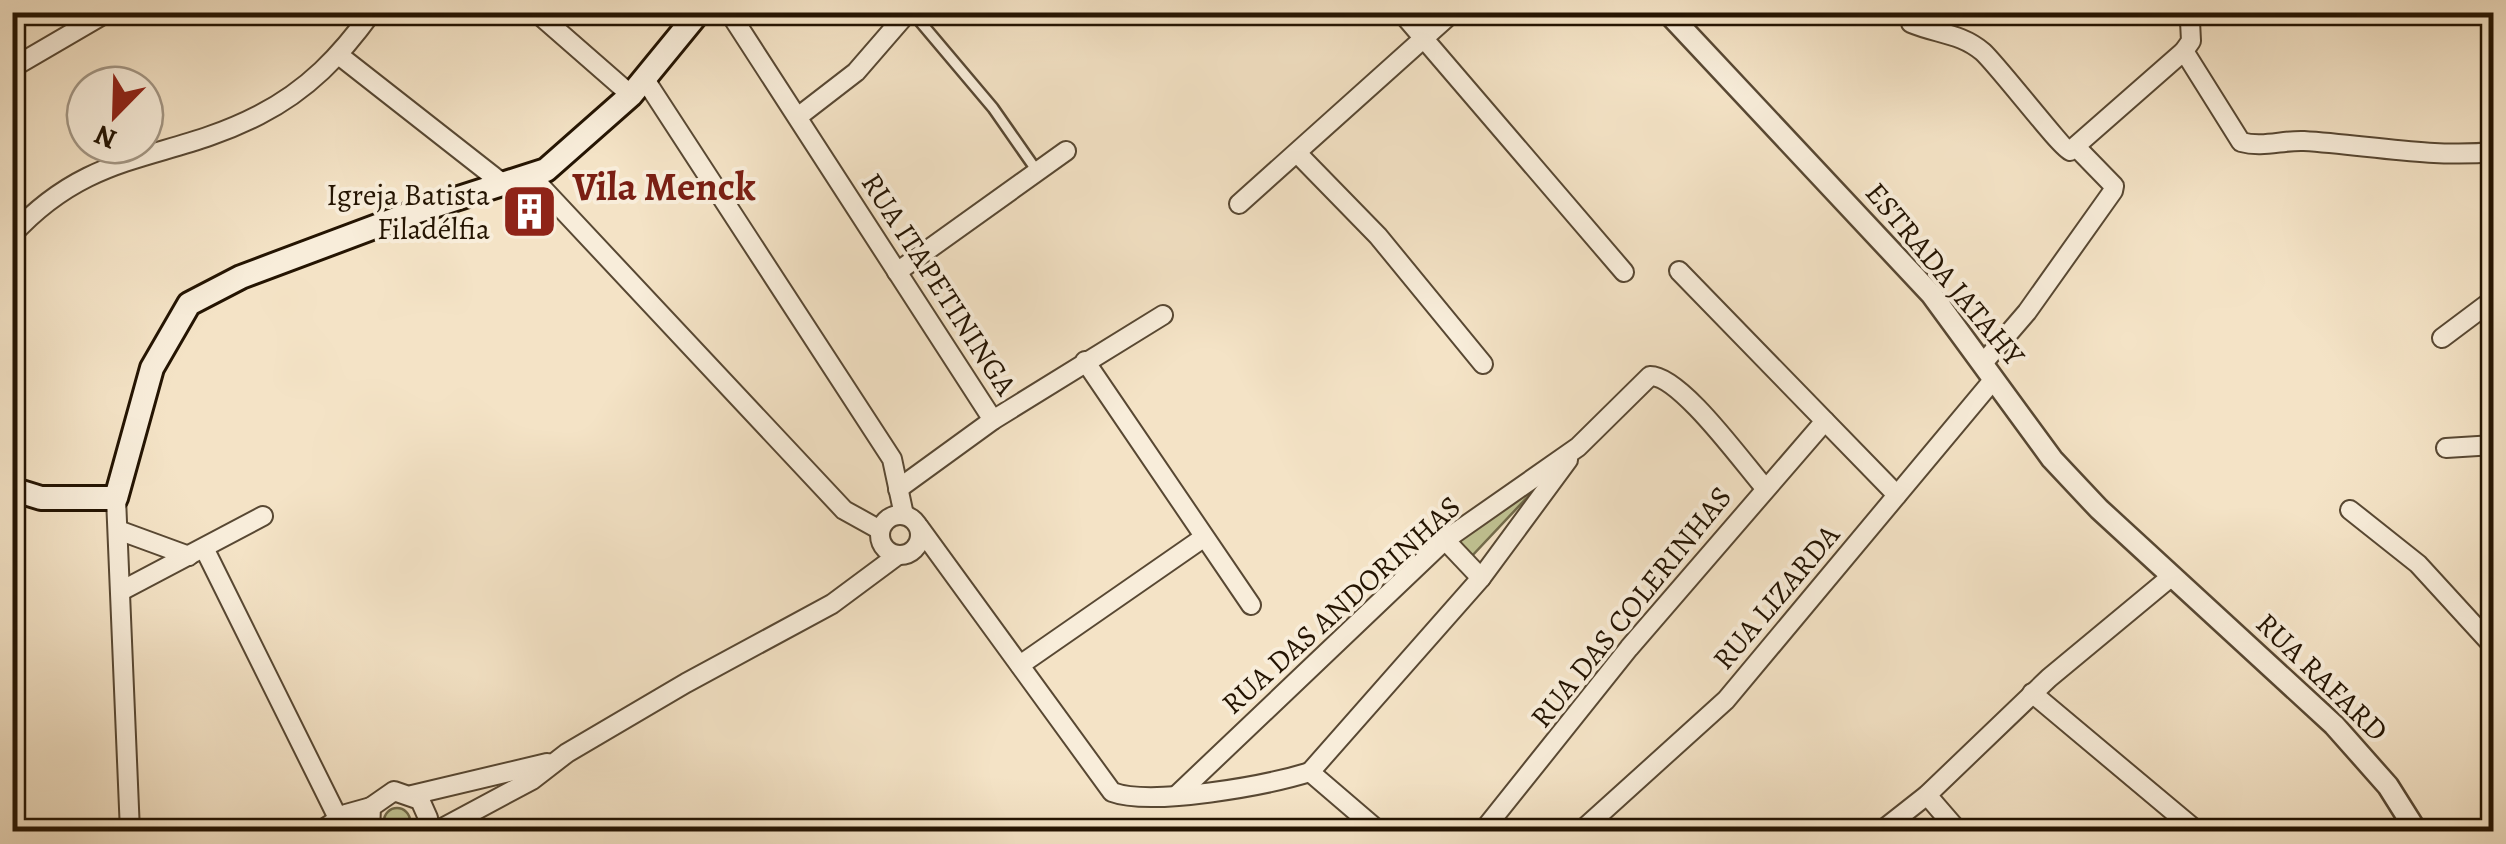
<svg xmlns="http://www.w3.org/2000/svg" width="2506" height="844" font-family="Alegreya,serif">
  <rect width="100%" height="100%" fill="#f4e3c6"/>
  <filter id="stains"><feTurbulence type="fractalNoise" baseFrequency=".002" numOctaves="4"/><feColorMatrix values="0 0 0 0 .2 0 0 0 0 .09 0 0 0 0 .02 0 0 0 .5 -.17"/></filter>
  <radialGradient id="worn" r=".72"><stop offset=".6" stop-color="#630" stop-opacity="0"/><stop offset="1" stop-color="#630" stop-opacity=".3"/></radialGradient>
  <g fill="#c0c292" stroke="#726b4a" stroke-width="2.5">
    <polygon points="1569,453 1470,558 1456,544"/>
    <circle cx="397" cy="821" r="13"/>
  </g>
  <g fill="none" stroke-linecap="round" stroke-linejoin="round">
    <defs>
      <polyline id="service" points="912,12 993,108 1037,171"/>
      <g id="minor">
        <polyline points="536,12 631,95"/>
        <polyline points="729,12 993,420"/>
        <polyline points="1401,12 1624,272"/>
        <path d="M 1909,12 L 1911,23 C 1937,34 1961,33 1983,52 C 2000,68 2062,149 2070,151 L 2184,51 L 2191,41 L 2190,21 L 2179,12"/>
        <path d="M 2184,51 L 2241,142 C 2263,148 2282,140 2304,141 C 2368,145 2429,158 2494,152"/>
        <polyline points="340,56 502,183"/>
        <polyline points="12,68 108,12"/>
        <polyline points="644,78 892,459 904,515"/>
        <polyline points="799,116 856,72 908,12"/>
        <polyline points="1298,154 1378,236 1483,364"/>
        <polyline points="531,176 844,510 880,530"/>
        <polyline points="1239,204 1453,12"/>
        <path d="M 12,235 C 93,147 166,163 259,115 C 308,90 340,56 372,12"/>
        <polyline points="1679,271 1897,495"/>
        <polyline points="897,272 1066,151"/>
        <polyline points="2442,338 2494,299"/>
        <polyline points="1085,361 1251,605"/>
        <polyline points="1984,362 2027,312 2113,191 2114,186 2077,148"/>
        <polyline points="2446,448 2494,445"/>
        <polyline points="898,489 993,420 1163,315"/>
        <polyline points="116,498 130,832"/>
        <polyline points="2350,510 2418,564 2494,647"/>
        <circle cx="900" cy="535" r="20"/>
        <path d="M 919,527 L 1112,792 C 1152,807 1268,785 1310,772"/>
        <polyline points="118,530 189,556"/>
        <polyline points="1445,540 1481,578"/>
        <polyline points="205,550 338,818"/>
        <polyline points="121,591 263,516"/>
        <polyline points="1020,665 1203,538"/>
        <polyline points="2032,693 2198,832"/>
        <polyline points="1310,772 1481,578 1568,460"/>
        <polyline points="1310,772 1380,832"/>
        <path d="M 1178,794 L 1445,540 L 1578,447 L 1650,376 C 1680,375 1743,463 1765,488"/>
        <polyline points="412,795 547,763"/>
        <polyline points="1927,795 1959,832"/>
        <polyline points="319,832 346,814 371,807"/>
        <polyline points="370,832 371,807 394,791 420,800 428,818 426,832"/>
        <polyline points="435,832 532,780 567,753 686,683 832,604 898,555"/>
        <polyline points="1482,832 1629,648 1825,421"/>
        <polyline points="1580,832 1726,700 1994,379"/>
        <polyline points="1880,832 1927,795 2049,678 2172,576"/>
      </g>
      <polyline id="tertiary" points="1667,12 1932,295 2052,459 2099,509 2334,725 2388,786 2417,832"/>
      <polyline id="secondary" points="12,489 41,498 116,498 152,368 189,304 241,277 409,214 546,170 631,95 699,12"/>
    </defs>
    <use href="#service" stroke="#584833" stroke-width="14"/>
    <use href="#minor" stroke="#584833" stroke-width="22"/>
    <use href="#tertiary" stroke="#584833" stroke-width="25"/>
    <use href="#secondary" stroke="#241402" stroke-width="28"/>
    <use href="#service" stroke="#f8edda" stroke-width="9"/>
    <use href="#minor" stroke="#f8edda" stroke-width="18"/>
    <use href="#tertiary" stroke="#f8edda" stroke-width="20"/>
    <use href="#secondary" stroke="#f8edda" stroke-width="22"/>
  </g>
  <defs>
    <symbol id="building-square" viewBox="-11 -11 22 22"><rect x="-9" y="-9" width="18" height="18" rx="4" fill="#8f2418" stroke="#f8edda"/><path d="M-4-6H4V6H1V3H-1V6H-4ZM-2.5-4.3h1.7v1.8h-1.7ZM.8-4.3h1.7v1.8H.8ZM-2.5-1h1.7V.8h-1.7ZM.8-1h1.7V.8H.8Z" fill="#fff"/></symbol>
  </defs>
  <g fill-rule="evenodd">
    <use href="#building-square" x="498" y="180" width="63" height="63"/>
  </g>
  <g text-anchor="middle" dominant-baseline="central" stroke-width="8" stroke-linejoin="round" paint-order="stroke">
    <g font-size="30" fill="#241402" stroke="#f8edda" text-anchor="end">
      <text x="490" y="195">Igreja Batista<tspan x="490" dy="34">Filadélfia</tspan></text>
    </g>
    <g font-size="30" fill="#241402" stroke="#f8edda">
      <text transform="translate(1945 274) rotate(50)">ESTRADA JATAHY</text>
      <text transform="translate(939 284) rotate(57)">RUA ITAPETININGA</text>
      <text transform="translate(1776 597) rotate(-50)">RUA LIZARDA</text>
      <text transform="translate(1341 605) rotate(-42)">RUA DAS ANDORINHAS</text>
      <text transform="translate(1631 607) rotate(-51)">RUA DAS COLERINHAS</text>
      <text transform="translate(2322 677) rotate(44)">RUA RAFARD</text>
    </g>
    <g font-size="40" font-weight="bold" fill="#7a1f14" stroke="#f8edda">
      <text x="664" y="186">Vila Menck</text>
    </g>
  </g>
  <rect width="2506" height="844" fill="none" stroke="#f4e3c6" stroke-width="50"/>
  <rect x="15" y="15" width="2476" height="814" fill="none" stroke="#241402" stroke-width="5"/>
  <rect x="25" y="25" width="2456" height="794" fill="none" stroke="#241402" stroke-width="2.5"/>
  <g transform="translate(115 115) rotate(203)"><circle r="48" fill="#f8edda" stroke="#a39684" stroke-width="2.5"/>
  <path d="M0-8L18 38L0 25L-18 38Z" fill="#8f2418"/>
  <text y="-15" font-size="28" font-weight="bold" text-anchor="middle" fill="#241402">N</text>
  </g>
  <rect width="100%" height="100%" filter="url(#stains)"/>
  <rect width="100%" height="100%" fill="url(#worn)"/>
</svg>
